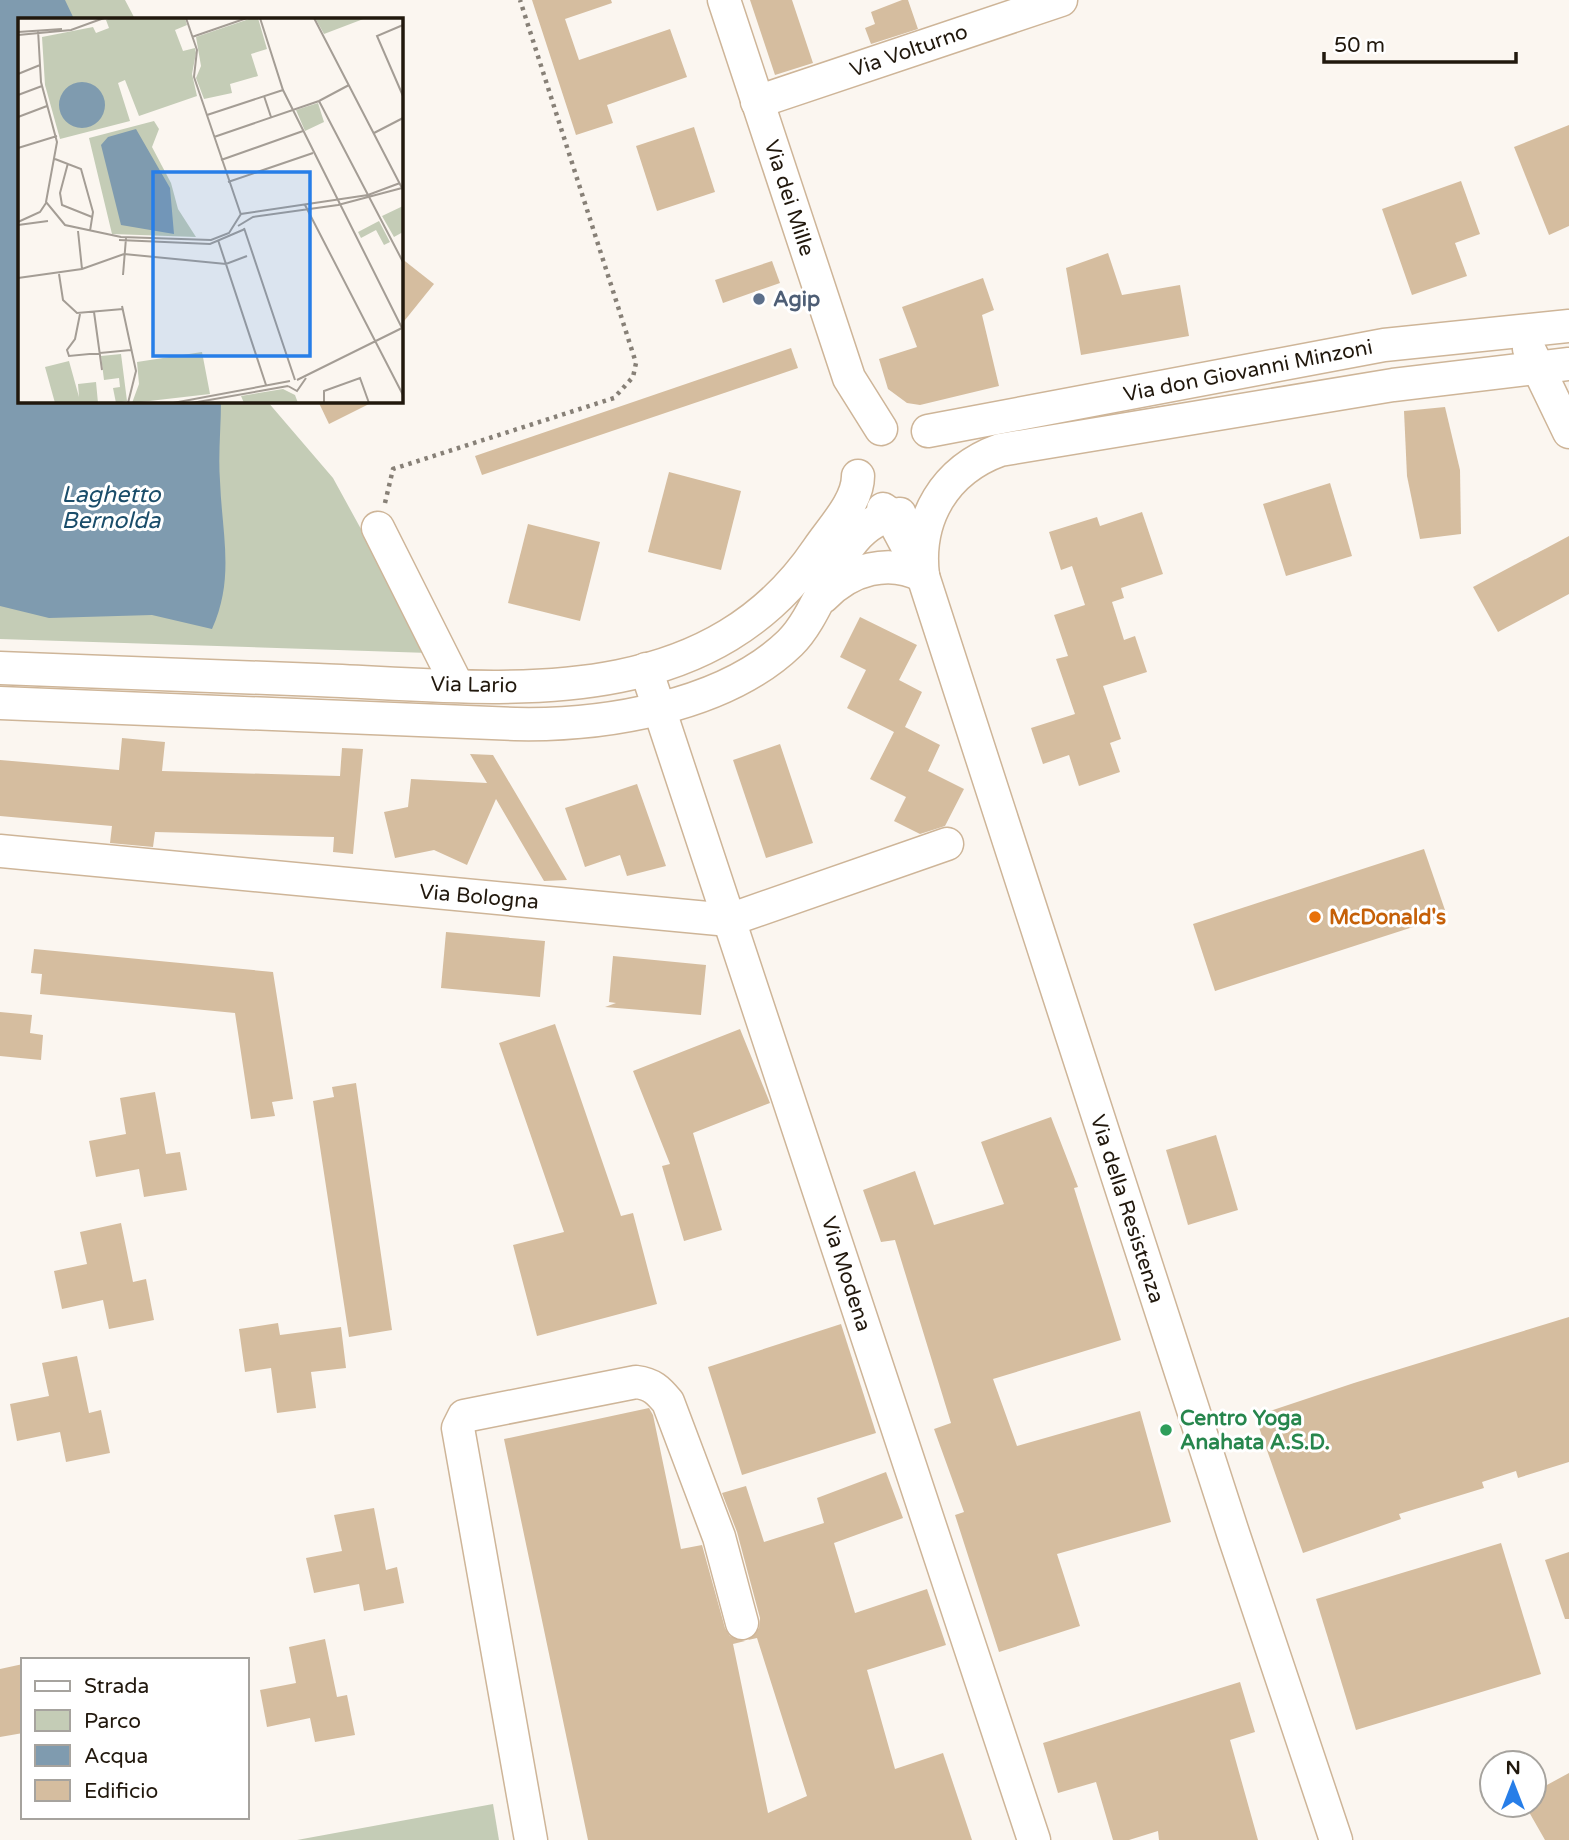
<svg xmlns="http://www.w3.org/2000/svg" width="1569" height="1840" font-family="'Varela Round',sans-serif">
  <rect width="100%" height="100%" fill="#fbf6f0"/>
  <g fill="#c4ccb6">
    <polygon points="0,0 125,0 135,19 19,19 19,401 267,401 333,478 429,653 0,639"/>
    <polygon points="493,1804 499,1840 297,1840"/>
  </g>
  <path fill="#7f9baf" d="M 0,0 L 65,0 L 74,19 L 19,19 L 19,401 L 221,401 C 221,428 218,455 220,481 C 222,535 235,578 212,629 L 152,615 L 49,618 L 0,606 Z"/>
  <g fill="#d5bd9f">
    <polygon points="532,0 611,0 612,3 565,19 579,60 670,29 687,77 607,105 613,123 576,135"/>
    <polygon points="750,0 792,0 813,63 775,75"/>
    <polygon points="902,0 908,0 918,29 871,44 865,28 875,24 871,12"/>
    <polygon points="1569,125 1569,226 1549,235 1514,147"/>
    <polygon points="694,127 715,192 657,211 636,146"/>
    <polygon points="1461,181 1480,234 1455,243 1467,276 1412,295 1382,209"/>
    <polygon points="1108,253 1122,295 1180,285 1189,336 1081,355 1066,268"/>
    <polygon points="401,258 434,284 401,325"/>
    <polygon points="772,261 780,283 723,303 715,280"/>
    <polygon points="983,278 994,310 982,315 999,386 920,405 907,403 888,389 879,359 917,347 902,307"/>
    <polygon points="791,348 798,368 482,475 475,456"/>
    <polygon points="318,401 375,401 329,424"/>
    <polygon points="1445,407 1460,470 1461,534 1420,539 1407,476 1404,411"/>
    <polygon points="669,472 741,491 721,570 648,552"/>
    <polygon points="1330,483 1352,556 1286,576 1263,504"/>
    <polygon points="1142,512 1163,574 1121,588 1124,598 1112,602 1124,640 1135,636 1147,672 1103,686 1121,739 1110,743 1120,772 1079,786 1069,755 1043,764 1031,728 1075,714 1056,659 1068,656 1054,615 1085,605 1072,566 1061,570 1049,532 1097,517 1100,526"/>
    <polygon points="528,524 600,542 580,621 508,603"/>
    <polygon points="1569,536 1569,594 1498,632 1473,587"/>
    <polygon points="860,617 917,645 899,680 922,692 905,727 940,745 928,771 964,789 945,826 920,834 894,821 906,797 870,779 894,732 847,708 866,670 840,657"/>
    <polygon points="122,738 165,742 162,771 340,776 342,748 363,749 353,854 333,852 334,837 155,832 153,847 110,843 112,826 0,816 0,760 119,770"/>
    <polygon points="780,744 813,843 766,858 733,760"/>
    <polygon points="470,754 493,755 567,880 544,881 496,799 467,865 434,850 395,858 384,812 408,807 411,779 487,783"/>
    <polygon points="637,784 666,866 627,876 620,855 585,867 565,808"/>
    <polygon points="1424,849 1447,916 1215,991 1193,924"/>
    <polygon points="446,932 545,941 540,997 441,988"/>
    <polygon points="34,949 273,972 293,1099 272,1102 275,1116 251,1119 235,1013 40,994 42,974 31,973"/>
    <polygon points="613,956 706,965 701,1015 605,1007 616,1003 609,1002"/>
    <polygon points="0,1012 32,1015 30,1033 43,1035 41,1060 0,1056"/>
    <polygon points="555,1024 621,1216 633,1213 657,1304 537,1336 513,1245 564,1232 499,1043"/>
    <polygon points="740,1029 770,1103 693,1133 722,1230 684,1241 662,1166 670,1164 633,1071"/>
    <polygon points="356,1083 392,1330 349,1337 313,1101 334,1097 332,1087"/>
    <polygon points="155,1092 166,1154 180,1152 187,1190 144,1197 139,1169 96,1177 89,1141 126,1134 120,1098"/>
    <polygon points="1051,1117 1078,1187 1074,1188 1121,1340 993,1379 1017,1446 1140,1411 1171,1522 1057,1554 1080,1626 999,1652 955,1515 964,1512 934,1429 951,1423 895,1240 881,1242 863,1190 915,1171 934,1225 1004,1204 981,1142"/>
    <polygon points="1216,1135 1238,1210 1188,1225 1166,1150"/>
    <polygon points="121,1223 133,1282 146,1279 154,1320 109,1329 103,1300 62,1309 54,1271 87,1264 80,1232"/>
    <polygon points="1569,1317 1569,1462 1518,1478 1516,1471 1482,1482 1484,1488 1399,1514 1401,1519 1303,1553 1255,1416 1354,1383"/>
    <polygon points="278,1323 280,1335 341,1327 346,1368 311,1372 316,1408 277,1413 271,1368 245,1372 239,1329"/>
    <polygon points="841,1324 876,1433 742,1475 708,1367"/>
    <polygon points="77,1356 89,1413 101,1410 110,1453 66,1462 60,1432 17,1441 10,1404 49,1396 42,1363"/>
    <polygon points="649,1408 653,1415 681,1549 702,1545 725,1628 730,1636 745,1641 733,1644 768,1813 807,1796 757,1638 748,1640 759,1628 760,1618 737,1532 722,1493 746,1486 764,1542 824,1523 817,1498 886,1472 903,1518 834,1543 855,1613 927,1589 946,1645 867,1670 895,1769 943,1753 972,1840 588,1840 504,1439"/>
    <polygon points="374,1508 386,1570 397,1567 404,1603 364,1611 359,1584 314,1593 306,1558 342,1551 334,1515"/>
    <polygon points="1501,1543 1541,1674 1356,1730 1316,1599"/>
    <polygon points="1569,1552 1569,1619 1565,1619 1545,1560"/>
    <polygon points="325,1639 337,1697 347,1695 355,1735 315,1742 310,1718 267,1727 260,1690 296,1683 289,1647"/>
    <polygon points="23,1664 23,1733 0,1737 0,1669"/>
    <polygon points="1240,1682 1255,1732 1230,1740 1258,1840 1159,1840 1158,1831 1129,1840 1113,1840 1096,1782 1058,1793 1043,1743"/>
    <polygon points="1569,1773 1569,1840 1545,1840 1525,1805 1534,1805 1534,1792"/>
  </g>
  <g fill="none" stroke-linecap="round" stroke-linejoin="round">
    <defs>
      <g id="minor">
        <polyline points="724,0 849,378 881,429"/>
        <polyline points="757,102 1061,0"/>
        <polyline points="1529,349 1569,432"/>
        <polyline points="928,431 1384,345 1569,326"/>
        <polyline points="883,509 890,514 923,576 1234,1536 1336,1840"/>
        <polyline points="378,528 457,685"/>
        <path d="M 923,576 C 916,518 945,470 1000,450 L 1393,385 L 1569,364"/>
        <path d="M 823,597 C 850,569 889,558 923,576"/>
        <path d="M 0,668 C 106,672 212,676 318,680 C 495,687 703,719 818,549 C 832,528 858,502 858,476"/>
        <polyline points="646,669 1034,1840"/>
        <path d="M 0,703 L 515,724 C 603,726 724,707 790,643 C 827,607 838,519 900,514"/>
        <polyline points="0,851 729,920 947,844"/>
        <path d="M 531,1840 L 458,1428 L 464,1416 L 636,1382 C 652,1384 658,1390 668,1402 L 719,1537 L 742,1623"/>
      </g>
    </defs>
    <use href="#minor" stroke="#ceb598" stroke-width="35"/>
    <polyline stroke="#878077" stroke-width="4.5" stroke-dasharray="3.5 5" stroke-linecap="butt" points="385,503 393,469 614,398 633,377 636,363 520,0"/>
    <use href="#minor" stroke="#fff" stroke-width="32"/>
  </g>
  <circle fill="#5c6f8a" stroke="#fff" stroke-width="2.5" cx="759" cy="299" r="7"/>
  <circle fill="#e8710a" stroke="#fff" stroke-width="2.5" cx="1315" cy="917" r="7"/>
  <circle fill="#2e9e5b" stroke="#fff" stroke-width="2.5" cx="1166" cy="1430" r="7"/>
  <g text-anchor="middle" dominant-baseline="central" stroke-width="6" stroke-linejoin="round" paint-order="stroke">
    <g font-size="21" fill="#21180d" stroke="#fff">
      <text transform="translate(909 51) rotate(-19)">Via Volturno</text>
      <text transform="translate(789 198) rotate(72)">Via dei Mille</text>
      <text transform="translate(1248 371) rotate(-11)">Via don Giovanni Minzoni</text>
      <text transform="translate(474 685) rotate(1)">Via Lario</text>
      <text transform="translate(479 897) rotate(5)">Via Bologna</text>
      <text transform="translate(1127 1209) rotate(72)">Via della Resistenza</text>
      <text transform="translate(846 1274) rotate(72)">Via Modena</text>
    </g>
    <g font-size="21" font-weight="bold" fill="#4e5e75" stroke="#fff" text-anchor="start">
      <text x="773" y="299">Agip</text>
    </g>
    <g font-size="21" font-weight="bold" fill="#c56008" stroke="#fff" text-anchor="start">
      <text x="1329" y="917">McDonald's</text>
    </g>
    <g font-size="21" font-weight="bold" fill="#27864d" stroke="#fff" text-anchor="start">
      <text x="1180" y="1418">Centro Yoga<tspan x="1180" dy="24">Anahata A.S.D.</tspan></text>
    </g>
    <g font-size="23" font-style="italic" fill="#1a4d6a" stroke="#fff">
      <text x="111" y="495">Laghetto<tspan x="111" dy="26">Bernolda</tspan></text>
    </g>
  </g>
  <g transform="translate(18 18)">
    <rect width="385" height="385" fill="#fbf6f0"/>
    <path d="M 93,0 L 167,0 L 169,7 L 157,12 L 165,33 L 177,30 L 178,35 L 174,56 L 179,78 L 121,98 L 107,62 L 100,65 L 112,103 L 42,121 L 27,67 L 24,19 L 75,9 L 78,15 L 91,10 L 88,2 ZM 234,0 L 240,0 L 249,31 L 233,36 L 240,58 L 212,66 L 214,75 L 186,81 L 178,60 L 183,48 L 178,19 ZM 297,0 L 348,0 L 306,16 ZM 300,85 L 306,104 L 287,113 L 278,92 ZM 136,103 L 141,111 L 134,129 L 153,165 L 160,191 L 178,219 L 94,216 L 71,120 ZM 385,188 L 385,214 L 376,219 L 364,198 ZM 361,203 L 372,224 L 366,227 L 358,212 L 343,220 L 340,214 ZM 184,334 L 192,376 L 114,385 L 121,366 L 119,344 ZM 103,336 L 109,383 L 98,385 L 95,370 L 102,369 L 101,360 L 86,362 L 83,338 ZM 51,343 L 61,379 L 60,366 L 78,364 L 80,385 L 37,385 L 27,349 ZM 265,371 L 277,377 L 280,385 L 226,385 L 223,378 Z" fill="#c4ccb6"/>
    <path d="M41 87a23 23 0 1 1 46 0a23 23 0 1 1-46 0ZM 118,111 L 152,170 L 156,216 L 103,207 L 83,127 L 90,119 Z" fill="#7f9baf"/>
    <path fill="none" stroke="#a49d95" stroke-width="2" d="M 168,0 L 179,32 L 176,59 L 223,197M 242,0 L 265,72 L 384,310M 296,0 L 385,172M 385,7 L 359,18 L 385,78M 20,12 L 23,64 L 39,124 L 28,184 L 47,207 L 103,219 L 193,222 L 211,215 L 223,196 L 350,177 L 382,165M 0,14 L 44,11M 0,17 L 53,12 L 86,0M 174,19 L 229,0M 0,56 L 22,47M 0,77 L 24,68M 246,78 L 253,99M 301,83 L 385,244M 189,97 L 265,72M 0,99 L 29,88M 356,115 L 385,100M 196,119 L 301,83 L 331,67M 0,130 L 39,118M 37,141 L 63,151 L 75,194 L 72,213M 203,142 L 285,113M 50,145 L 42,175 L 44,187 L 74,199M 210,164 L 295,135M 287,187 L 385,377M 0,204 L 22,194 L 28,185M 0,207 L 30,203M 220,208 L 235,199 L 320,187 L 384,170M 226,210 L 277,362M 60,213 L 64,251M 101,222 L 192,226 L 227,211M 200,222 L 248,367M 41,256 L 45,282 L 59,295 L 105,291M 105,257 L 108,220M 0,260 L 64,251 L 106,236 L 208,246 L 229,238M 104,288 L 118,353 L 110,385M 76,294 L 84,352M 62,296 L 57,321 L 49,332 L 51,338 L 113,332M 279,362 L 384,310M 270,368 L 279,373 L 288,360M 155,385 L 272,363M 174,385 L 270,368M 306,385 L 306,373 L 342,360 L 351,385"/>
    <path fill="#277ee8" fill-opacity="0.15" stroke="#277ee8" stroke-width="3.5" d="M 135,154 L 292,154 L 292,338 L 135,338 Z"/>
    <rect width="385" height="385" fill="none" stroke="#21180d" stroke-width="3.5"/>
  </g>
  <rect x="21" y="1658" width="228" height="161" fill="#ffffff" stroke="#a6a39e" stroke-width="2"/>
  <rect x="35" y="1681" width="35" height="10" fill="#ffffff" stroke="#a6a39e" stroke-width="2"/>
  <text x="84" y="1693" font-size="21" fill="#21180d">Strada</text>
  <rect x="35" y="1710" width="35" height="21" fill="#c4ccb6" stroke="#a6a39e" stroke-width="2"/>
  <text x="84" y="1728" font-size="21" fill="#21180d">Parco</text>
  <rect x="35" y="1745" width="35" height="21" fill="#7f9baf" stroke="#a6a39e" stroke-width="2"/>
  <text x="84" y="1763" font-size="21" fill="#21180d">Acqua</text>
  <rect x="35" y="1780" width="35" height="21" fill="#d5bd9f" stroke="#a6a39e" stroke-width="2"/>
  <text x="84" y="1798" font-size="21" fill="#21180d">Edificio</text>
  <g transform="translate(1513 1784)"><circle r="33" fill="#ffffff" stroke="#a6a39e" stroke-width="2"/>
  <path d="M0-5L12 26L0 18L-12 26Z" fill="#277ee8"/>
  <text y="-10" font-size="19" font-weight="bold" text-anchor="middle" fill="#21180d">N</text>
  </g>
  <path d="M1324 52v10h192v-10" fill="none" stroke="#21180d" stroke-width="3.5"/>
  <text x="1334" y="52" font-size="21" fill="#21180d" stroke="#ffffff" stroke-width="5" paint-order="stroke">50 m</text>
</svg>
